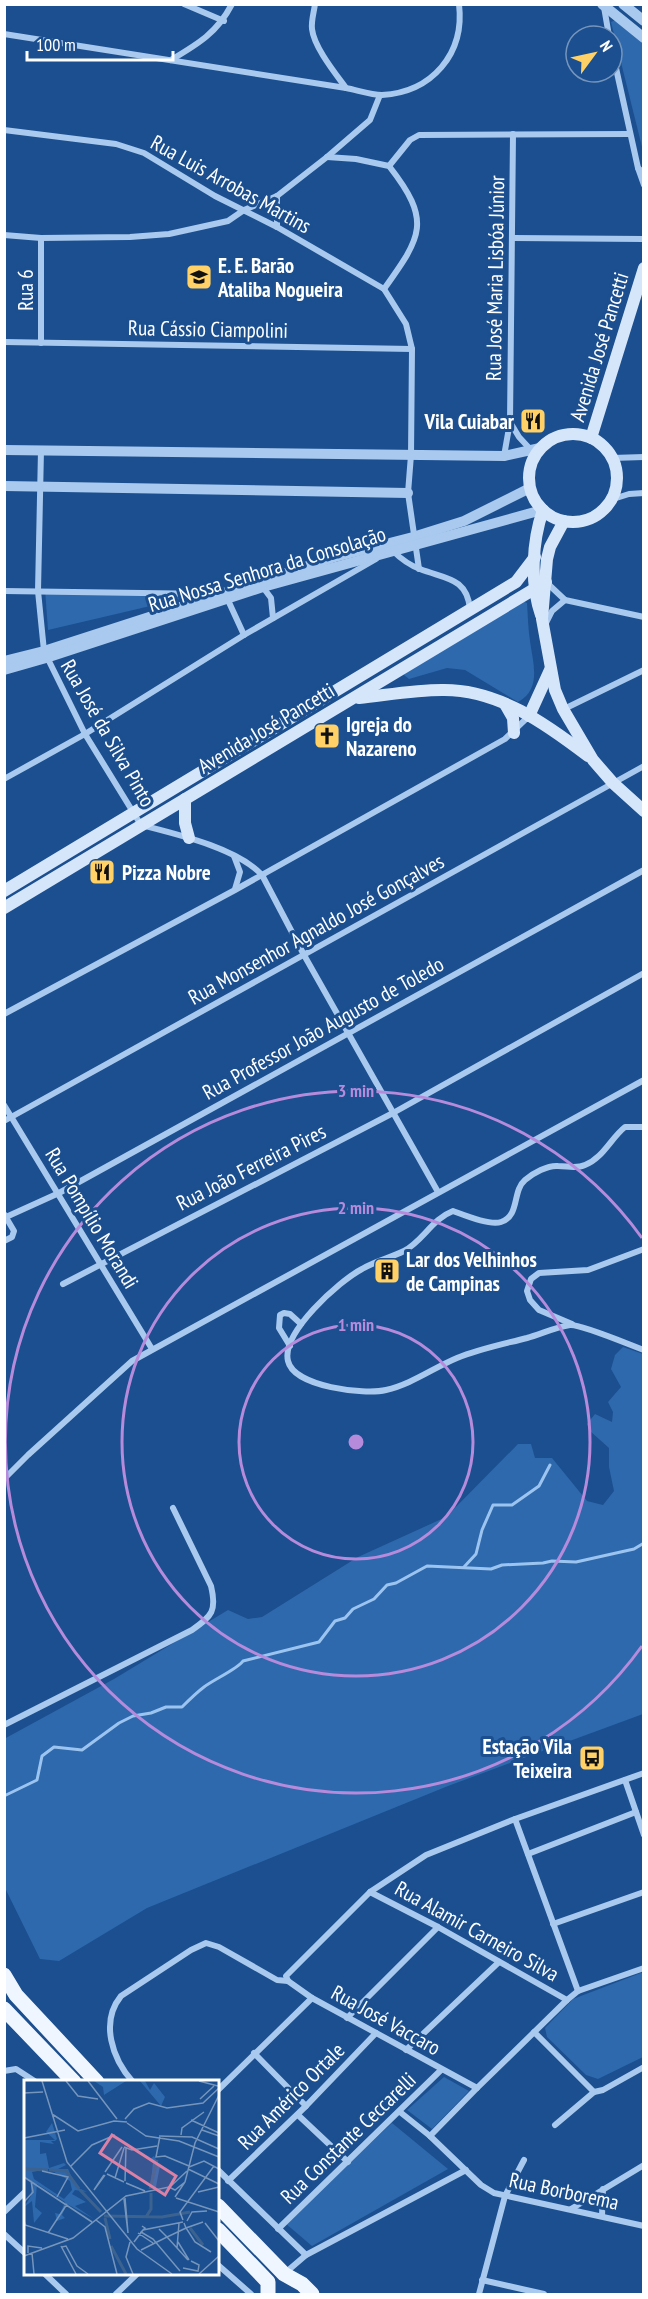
<svg xmlns="http://www.w3.org/2000/svg" width="648" height="2299" font-family="'PT Sans Narrow',sans-serif">
  <rect width="100%" height="100%" fill="#1b4f8f"/>
  <g fill="#2e69ad">
    <polygon points="618,19 643,43 643,151 611,22"/>
    <polygon points="45,589 193,596 48,630"/>
    <path d="M 522,601 L 527,603 C 528,616 528,629 530,641 C 533,663 542,689 518,702 L 465,670 L 447,668 L 409,679 L 404,675 L 405,671 Z"/>
    <polygon points="623,1347 643,1354 643,1714 448,1786 147,1908 59,1961 40,1959 5,1888 4,1739 114,1679 228,1610 248,1619 262,1617 358,1557 446,1517 518,1444 531,1444 535,1458 552,1458 587,1501 603,1505 614,1491 609,1467 609,1448 590,1431 587,1424 595,1414 612,1422 613,1412 608,1402 621,1387 611,1369 615,1355"/>
    <polygon points="641,1973 644,1974 643,2057 598,2079 586,2075 547,2037 545,2028 573,1999"/>
    <polygon points="444,2077 469,2091 432,2129 407,2110"/>
    <polygon points="392,2123 448,2169 312,2246 285,2223"/>
  </g>
  <g fill="none" stroke-linecap="round" stroke-linejoin="round">
    <g stroke="#9cc4f0" stroke-width="3">
      <polyline points="464,1567 476,1554 482,1530 493,1505 512,1505 539,1486 550,1465"/>
      <path d="M 4,1796 L 37,1780 L 42,1756 L 54,1747 L 82,1750 L 119,1723 L 133,1716 L 151,1713 L 166,1707 L 182,1707 C 189,1700 196,1693 204,1687 C 213,1680 239,1668 243,1661 L 319,1642 L 335,1621 L 345,1618 L 353,1609 L 374,1599 L 387,1585 L 396,1583 L 427,1566 L 491,1569 L 502,1565 L 543,1563 L 552,1561 L 576,1562 L 634,1549 L 644,1543"/>
    </g>
    <g stroke="#a9c9ee" stroke-width="6">
      <polyline points="184,4 224,21"/>
      <path d="M 315,4 C 314,12 311,21 312,29 C 314,47 335,73 346,88 C 357,90 371,95 382,95 C 432,92 465,54 459,4"/>
      <polyline points="604,7 609,36"/>
      <polyline points="4,34 346,88"/>
      <polyline points="612,50 638,168"/>
      <path d="M 171,60 C 198,44 217,33 232,4"/>
      <polyline points="4,130 116,144 144,153 215,196 277,227 384,289 406,324 412,349 411,455 408,493 419,569"/>
      <path d="M 327,157 L 356,159 L 389,166 C 432,221 422,236 384,289"/>
      <polyline points="389,166 410,140 419,135 630,134"/>
      <polyline points="644,173 638,168 644,185"/>
      <polyline points="277,227 277,196"/>
      <polyline points="4,235 41,238 130,237 169,234 228,221 244,210 277,196 327,157 370,120 380,95"/>
      <polyline points="41,238 41,343"/>
      <polyline points="513,238 644,239"/>
      <polyline points="4,342 412,349"/>
      <polyline points="510,422 513,134"/>
      <path d="M 41,450 L 38,591 L 44,651 L 85,734 L 141,825 C 176,834 237,848 262,875 L 304,955 L 438,1192"/>
      <polyline points="504,456 510,422 519,437 531,450"/>
      <polyline points="612,458 644,457"/>
      <polyline points="610,500 629,494 644,493"/>
      <path d="M 393,551 C 401,559 409,565 420,569 C 445,579 467,577 470,609"/>
      <polyline points="546,582 565,600 644,617"/>
      <polyline points="262,586 271,598 273,618"/>
      <polyline points="4,591 212,594"/>
      <polyline points="227,598 244,635"/>
      <polyline points="545,625 552,611 565,600"/>
      <polyline points="564,709 644,670"/>
      <polyline points="4,779 85,734 244,635 376,559"/>
      <polyline points="234,856 240,872 235,889"/>
      <polyline points="4,1014 235,890 505,739 529,716"/>
      <polyline points="4,1105 152,1349"/>
      <polyline points="4,1121 644,766"/>
      <path d="M 644,1127 L 625,1127 C 611,1138 603,1158 585,1165 C 576,1169 568,1166 558,1166 C 548,1165 533,1173 525,1180 C 512,1191 520,1216 501,1222 C 490,1226 464,1215 453,1211 C 432,1219 423,1241 404,1251 C 390,1258 375,1261 362,1269 C 339,1281 281,1333 288,1361 C 294,1387 364,1395 386,1390 C 412,1384 433,1368 457,1358 C 479,1349 504,1344 527,1338 C 541,1334 556,1327 570,1325 C 581,1324 630,1345 644,1350"/>
      <polyline points="4,1214 14,1231 12,1237 4,1241"/>
      <polyline points="6,1217 59,1193 644,870"/>
      <polyline points="63,1284 393,1113 644,973"/>
      <polyline points="572,1324 539,1310 530,1300 527,1291 531,1279 539,1273 588,1270 644,1249"/>
      <polyline points="290,1346 279,1328 280,1315 284,1313 290,1314 301,1324"/>
      <polyline points="4,1479 28,1455 132,1361 644,1080"/>
      <path d="M 4,1725 L 192,1630 C 212,1616 217,1611 211,1586 L 173,1508"/>
      <polyline points="625,1780 644,1835"/>
      <polyline points="515,1819 578,1991"/>
      <polyline points="528,1854 636,1812"/>
      <polyline points="370,1892 438,1927 567,2000"/>
      <polyline points="553,1924 644,1892"/>
      <polyline points="347,2018 438,1927"/>
      <polyline points="534,2032 594,2092 603,2090 644,2067"/>
      <polyline points="406,2050 499,1962"/>
      <polyline points="254,2053 306,2106"/>
      <polyline points="4,2071 16,2069 36,2082"/>
      <path d="M 133,2082 C 112,2059 100,2022 121,1996 L 191,1950 L 206,1943 L 219,1947 L 277,1980 L 288,1981"/>
      <polyline points="477,2088 312,1998 288,1981 286,1976 370,1892 426,1855 515,1819 644,1773"/>
      <polyline points="218,2090 312,1998"/>
      <polyline points="400,2112 430,2136 481,2185 494,2193 644,2226"/>
      <polyline points="298,2115 348,2162"/>
      <polyline points="555,2125 594,2092"/>
      <polyline points="430,2136 477,2088 567,2000 578,1991 644,1968"/>
      <polyline points="218,2170 306,2255"/>
      <polyline points="228,2181 306,2106 376,2033"/>
      <polyline points="571,2209 644,2165"/>
      <polyline points="4,2212 26,2191"/>
      <polyline points="602,2216 603,2189"/>
      <polyline points="278,2229 441,2070"/>
      <polyline points="4,2234 26,2254"/>
      <polyline points="218,2265 251,2294"/>
      <polyline points="285,2273 306,2255 466,2170"/>
      <polyline points="45,2274 66,2294"/>
      <polyline points="482,2280 544,2294"/>
      <polyline points="116,2294 137,2274"/>
      <polyline points="479,2294 505,2196 524,2160"/>
    </g>
    <g stroke="#a9c9ee" stroke-width="10">
      <polyline points="602,4 644,38"/>
      <polyline points="623,4 644,21"/>
      <polyline points="4,450 504,456 540,448"/>
      <polyline points="4,486 408,493"/>
      <polyline points="4,661 44,651 335,557 413,537 464,521 530,488"/>
      <polyline points="4,670 46,658 263,587 542,510"/>
    </g>
    <g stroke="#d6e6fa" stroke-width="12">
      <circle cx="573" cy="478" r="44"/>
      <polyline points="591,438 644,268"/>
      <polyline points="564,521 550,547 547,559 542,619 555,690 563,709 593,760 613,783 644,811"/>
      <path d="M 541,615 C 530,583 532,542 543,510"/>
      <path d="M 359,698 C 387,695 415,690 442,690 C 498,689 546,724 588,756"/>
      <polyline points="505,704 513,718 514,733"/>
      <polyline points="529,716 550,670"/>
      <polyline points="185,799 185,823 189,838"/>
      <polyline points="4,891 516,582 535,557"/>
      <polyline points="4,908 546,582"/>
    </g>
    <g stroke="#f0f6ff" stroke-width="15">
      <polyline points="4,1975 16,1995 97,2082"/>
      <polyline points="4,2009 74,2082"/>
      <polyline points="218,2206 284,2274 302,2284 312,2294"/>
      <polyline points="218,2230 268,2282 268,2294"/>
    </g>
  </g>
  <g fill="none" stroke="#b68bdc" stroke-width="3">
    <circle cx="356" cy="1442" r="117"/>
    <circle cx="356" cy="1442" r="234"/>
    <path d="M642 1646A351 351 0 1 1 642 1238"/>
  </g>
  <defs>
    <symbol id="school-square" viewBox="-11 -11 22 22"><rect x="-9" y="-9" width="18" height="18" rx="4" fill="#ffd166" stroke="#1b4f8f"/><path d="M0-5L7-2L0 1L-7-2ZM-4 1L0 2.5L4 1V4Q0 6-4 4Z" fill="#111"/></symbol>
    <symbol id="restaurant-square" viewBox="-11 -11 22 22"><rect x="-9" y="-9" width="18" height="18" rx="4" fill="#ffd166" stroke="#1b4f8f"/><path d="M-5-6h1v4h1v-4h1v4h1v-4h1v5L-1.5 .5V6h-2V.5L-5-1ZM5-6V6H3V1.5H1.5Q1.5-4 5-6Z" fill="#111"/></symbol>
    <symbol id="church-square" viewBox="-11 -11 22 22"><rect x="-9" y="-9" width="18" height="18" rx="4" fill="#ffd166" stroke="#1b4f8f"/><path d="M-1.2-6h2.4v3.5h3.3v2.4h-3.3V6h-2.4V-.1h-3.3v-2.4h3.3Z" fill="#111"/></symbol>
    <symbol id="building-square" viewBox="-11 -11 22 22"><rect x="-9" y="-9" width="18" height="18" rx="4" fill="#ffd166" stroke="#1b4f8f"/><path d="M-4-6H4V6H1V3H-1V6H-4ZM-2.5-4.3h1.7v1.8h-1.7ZM.8-4.3h1.7v1.8H.8ZM-2.5-1h1.7V.8h-1.7ZM.8-1h1.7V.8H.8Z" fill="#111"/></symbol>
    <symbol id="bus-square" viewBox="-11 -11 22 22"><rect x="-9" y="-9" width="18" height="18" rx="4" fill="#ffd166" stroke="#1b4f8f"/><path d="M-5-6H5V4H4V6H2V4H-2V6H-4V4H-5ZM-3.5-4V0h7V-4ZM-3.5 1.2v1.5H-2V1.2ZM2 1.2v1.5H3.5V1.2Z" fill="#111"/></symbol>
  </defs>
  <g fill-rule="evenodd">
    <use href="#school-square" x="184" y="262" width="30" height="30"/>
    <use href="#restaurant-square" x="518" y="406" width="30" height="30"/>
    <use href="#church-square" x="312" y="721" width="30" height="30"/>
    <use href="#restaurant-square" x="87" y="857" width="30" height="30"/>
    <use href="#building-square" x="372" y="1256" width="30" height="30"/>
    <use href="#bus-square" x="577" y="1743" width="30" height="30"/>
  </g>
  <g text-anchor="middle" dominant-baseline="central" stroke-width="6" stroke-linejoin="round" paint-order="stroke">
    <g font-size="21" fill="#fff" stroke="#1b4f8f">
      <text transform="translate(231 184) rotate(29)">Rua Luis Arrobas Martins</text>
      <text transform="translate(495 278) rotate(-89)">Rua José Maria Lisbóa Júnior</text>
      <text transform="translate(25 290) rotate(-90)">Rua 6</text>
      <text transform="translate(208 329) rotate(1)">Rua Cássio Ciampolini</text>
      <text transform="translate(599 347) rotate(-73)">Avenida José Pancetti</text>
      <text transform="translate(267 569) rotate(-17)">Rua Nossa Senhora da Consolação</text>
      <text transform="translate(266 728) rotate(-31)">Avenida José Pancetti</text>
      <text transform="translate(108 733) rotate(60)">Rua José da Silva Pinto</text>
      <text transform="translate(316 929) rotate(-29)">Rua Monsenhor Agnaldo José Gonçalves</text>
      <text transform="translate(323 1028) rotate(-29)">Rua Professor João Augusto de Toledo</text>
      <text transform="translate(251 1167) rotate(-27)">Rua João Ferreira Pires</text>
      <text transform="translate(92 1218) rotate(59)">Rua Pompílio Morandi</text>
      <text transform="translate(477 1931) rotate(29)">Rua Alamir Carneiro Silva</text>
      <text transform="translate(386 2020) rotate(29)">Rua José Vaccaro</text>
      <text transform="translate(291 2096) rotate(-45)">Rua Américo Ortale</text>
      <text transform="translate(348 2138) rotate(-44)">Rua Constante Ceccarelli</text>
      <text transform="translate(564 2191) rotate(12)">Rua Borborema</text>
    </g>
    <g font-size="21" font-weight="bold" fill="#fff" stroke="#1b4f8f" text-anchor="start">
      <text x="218" y="265">E. E. Barão<tspan x="218" dy="24">Ataliba Nogueira</tspan></text>
      <text x="514" y="421" text-anchor="end">Vila Cuiabar</text>
      <text x="346" y="724">Igreja do<tspan x="346" dy="24">Nazareno</tspan></text>
      <text x="122" y="872">Pizza Nobre</text>
      <text x="406" y="1259">Lar dos Velhinhos<tspan x="406" dy="24">de Campinas</tspan></text>
      <text x="572" y="1746" text-anchor="end">Estação Vila<tspan x="572" dy="24">Teixeira</tspan></text>
    </g>
  </g>
  <g transform="translate(24 2080)">
    <rect width="195" height="195" fill="#1b4f8f"/>
    <path d="M 70,1 L 102,1 L 80,15 L 79,7 ZM 116,1 L 121,1 L 126,10 L 130,3 L 141,17 L 137,26 ZM 28,43 L 33,59 L 31,61 L 27,61 L 30,64 L 16,62 L 16,74 L 22,73 L 25,88 L 40,83 L 42,85 L 34,89 L 44,89 L 52,107 L 63,112 L 51,110 L 48,114 L 62,122 L 51,126 L 70,139 L 43,124 L 38,135 L 41,138 L 33,141 L 31,133 L 36,134 L 41,122 L 13,104 L 11,127 L 18,133 L 10,143 L 8,121 L 0,127 L 7,116 L 7,102 L 0,97 L 0,60 L 31,60 L 22,52 ZM 25,89 L 46,101 L 48,110 L 40,119 L 10,99 L 8,92 ZM 130,76 L 136,86 L 132,107 L 126,109 L 129,83 L 125,80 Z" fill="#2e69ad" fill-rule="evenodd"/>
    <path fill="none" stroke="#3c6290" stroke-width="3" d="M 0,89 L 24,90M 25,90 L 42,91 L 55,109M 126,109 L 133,80M 56,110 L 77,132M 80,136 L 138,137 L 166,132M 122,137 L 127,129 L 127,113M 81,138 L 86,159M 166,148 L 179,165M 87,166 L 102,194"/>
    <path fill="none" stroke="#7695bc" stroke-width="1.5" d="M 18,1 L 43,82 L 113,169 L 148,194M 42,1 L 54,16 L 74,19M 64,1 L 93,39M 175,1 L 194,6M 0,13 L 19,12M 176,19 L 190,6M 28,34 L 54,51 L 90,41 L 103,42M 101,39 L 110,29 L 125,23 L 143,28 L 179,23 L 195,8M 167,40 L 195,53M 103,43 L 122,56 L 155,61 L 195,77M 178,50 L 195,56M 157,55 L 158,48 L 180,32M 135,56 L 168,57 L 195,69M 136,56 L 132,77 L 141,76 L 165,86M 0,58 L 41,50M 100,67 L 108,70 L 133,66M 47,86 L 68,65 L 91,55M 165,87 L 180,81 L 195,89M 164,89 L 195,104M 18,91 L 44,97 L 33,117M 81,92 L 98,67M 83,94 L 100,102M 80,95 L 70,110 L 81,95M 0,97 L 68,142M 91,98 L 100,68M 101,101 L 102,68M 102,103 L 121,111M 147,106 L 163,91M 174,112 L 195,107M 151,117 L 161,102 L 171,63 L 195,15M 152,118 L 195,132M 100,119 L 104,153 L 101,118M 0,122 L 9,112 L 7,101M 0,140 L 1,145 L 44,159M 72,140 L 81,147 L 93,194M 159,140 L 156,132 L 190,86M 163,141 L 168,132 L 183,131M 179,142 L 162,148 L 171,162 L 187,172M 160,143 L 162,148 L 143,157 L 164,180M 181,143 L 195,161M 118,146 L 121,148 L 117,152 L 129,159 L 156,191M 24,153 L 43,124M 114,153 L 129,163M 106,162 L 102,177 L 109,194M 110,162 L 119,150 L 159,142M 154,162 L 165,180M 37,166 L 52,194M 38,167 L 42,166 L 53,186 L 64,194M 153,168 L 155,143M 117,170 L 143,157 L 135,149M 4,173 L 4,166 L 18,168M 8,173 L 10,194M 0,176 L 49,158 L 102,116 L 145,107 L 151,110 L 161,102M 159,188 L 174,191 L 175,185 L 167,181M 175,194 L 195,176"/>
    <path fill="#dd80a5" fill-opacity="0.15" stroke="#dd80a5" stroke-width="3" d="M 88,55 L 152,96 L 141,115 L 76,73 Z"/>
    <rect width="195" height="195" fill="none" stroke="#fff" stroke-width="3"/>
  </g>
  <circle cx="356" cy="1442" r="9" fill="#b68bdc" stroke="#1b4f8f" stroke-width="3"/>
  <g font-size="18" text-anchor="middle" font-weight="bold" fill="#b68bdc" stroke="#1b4f8f" stroke-width="6" stroke-linejoin="round" paint-order="stroke">
    <text x="356" y="1097">3 min</text>
    <text x="356" y="1214">2 min</text>
    <text x="356" y="1331">1 min</text>
  </g>
  <rect width="648" height="2299" fill="none" stroke="#ffffff" stroke-width="12"/>
  <g transform="translate(594 54) rotate(57)"><circle r="28" fill="#1b4f8f" stroke="#7695bc" stroke-width="1.5"/>
  <path d="M0-4.5L10 22L0 15L-10 22Z" fill="#ffd166"/>
  <text y="-9" font-size="16" font-weight="bold" text-anchor="middle" fill="#ffffff">N</text>
  </g>
  <path d="M27 51v9h146v-9" fill="none" stroke="#ffffff" stroke-width="3"/>
  <text x="36" y="51" font-size="18" fill="#ffffff" stroke="#1b4f8f" stroke-width="4.5" paint-order="stroke">100 m</text>
</svg>
